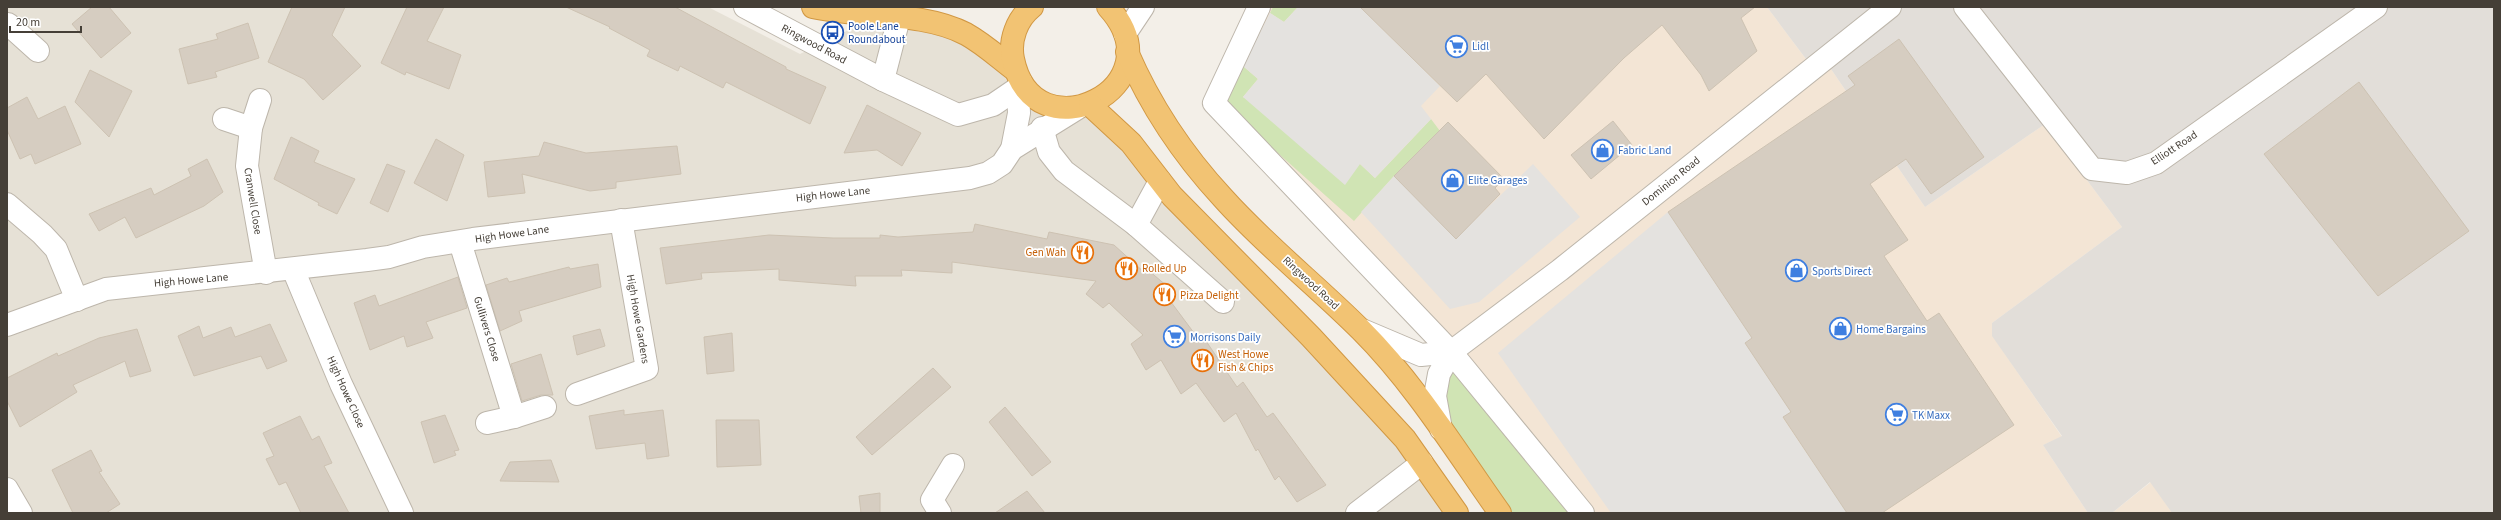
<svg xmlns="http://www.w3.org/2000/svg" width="2501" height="520" font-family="'Source Sans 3',sans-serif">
  <rect width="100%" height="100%" fill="#f3efe8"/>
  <polygon fill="#e6e1d6" points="7,7 708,7 800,54 877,16 940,25 1021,82 1113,127 1456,513 7,513"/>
  <g fill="#f3e5d5">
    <polygon points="1259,7 1767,7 1812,67 1823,59 1831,69 1925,207 2045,124 2122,227 1992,323 1992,335 2062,437 2043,445 2088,513 1583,513 1214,103"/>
    <polygon points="2151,482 2172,513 2112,513"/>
  </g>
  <polygon fill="#e2ded9" points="1767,7 2494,7 2494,513 2172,513 2150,482 2112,513 2088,513 2043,445 2062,436 1992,336 1992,323 2122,227 2045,124 1925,207 1831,69 1823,59 1812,67"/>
  <g fill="#d0e4b4">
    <polygon points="1273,7 1298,7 1284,22 1270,13"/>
    <polygon points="1243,66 1258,79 1243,97 1360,164 1375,178 1431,119 1440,131 1394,176 1354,221 1231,111 1227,101"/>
    <polygon points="1451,352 1583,513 1500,513 1441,429"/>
  </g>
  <g fill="#e4e2df">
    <polygon points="1298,7 1360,7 1440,86 1421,106 1431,119 1375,178 1360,164 1345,185 1243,97 1258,79 1243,66 1270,13 1284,22"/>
    <polygon points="1533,164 1580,217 1479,302 1450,309 1361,212 1394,176 1456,238"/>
    <polygon points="1668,212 1752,338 1745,343 1791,412 1783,418 1847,513 1611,513 1498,353"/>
  </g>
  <g fill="#d6cdc1" stroke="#cdc2b2">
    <polygon points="92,7 109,7 131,33 101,58 72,24"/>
    <polygon points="292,7 345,7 332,35 361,66 323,100 304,79 268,62"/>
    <polygon points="407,7 444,7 427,41 461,55 449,89 406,72 405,75 381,63"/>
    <polygon points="566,7 675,7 786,67 786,69 826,87 810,124 726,82 723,88 680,66 678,71 647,56 650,50 609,28 610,27"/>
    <polygon points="1360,7 1755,7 1741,18 1757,51 1709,91 1701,75 1662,25 1624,58 1544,139 1486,74 1457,102"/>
    <polygon points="248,23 259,58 215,72 217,77 188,84 179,49 218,39 216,34"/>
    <polygon points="1899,39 1984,157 1931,194 1906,159 1870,184 1908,240 1884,256 1927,321 1939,313 2014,425 1882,513 1847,513 1783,417 1791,412 1745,343 1752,338 1668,212 1855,85 1848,76"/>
    <polygon points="90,70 132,91 109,137 75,102"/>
    <polygon points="2359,82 2469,231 2378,296 2264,154"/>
    <polygon points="27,97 38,119 65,106 81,144 35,164 31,154 20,159 7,130 7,108"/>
    <polygon points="867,105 921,133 902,166 877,150 844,153"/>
    <polygon points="1613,121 1632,145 1591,179 1571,155"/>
    <polygon points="1448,122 1504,179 1495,188 1500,194 1456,239 1394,176"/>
    <polygon points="291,137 319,151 314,162 355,179 337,214 318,205 319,203 274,179"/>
    <polygon points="436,139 464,155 447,201 414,183"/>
    <polygon points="544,142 586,153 677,146 681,174 616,182 616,188 590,191 522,174 525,193 488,197 484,162 539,156"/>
    <polygon points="207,159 223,192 204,206 136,238 125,217 99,231 89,214 151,188 154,195 191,176 188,169"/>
    <polygon points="387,164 405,171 388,212 370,203"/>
    <polygon points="975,224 1047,239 1049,232 1114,245 1145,273 1148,270 1174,292 1168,298 1200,341 1204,338 1237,387 1243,382 1267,417 1273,413 1326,485 1297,502 1279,476 1275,480 1258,449 1256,451 1236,413 1224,422 1196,383 1181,394 1161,360 1146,370 1131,344 1143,335 1109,303 1103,308 1086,294 1096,281 952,262 952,273 901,270 902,276 855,276 856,286 779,280 779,269 701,273 702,279 666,284 660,248 769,235 833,238 880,238 880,235 898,237 973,232"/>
    <polygon points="598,264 601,287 519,311 522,321 500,331 486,285 507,278 509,282 569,267 570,269"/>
    <polygon points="458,277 467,308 426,322 433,338 407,347 404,336 370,350 354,303 375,295 379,306"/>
    <polygon points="270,324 287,361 267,369 261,356 194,376 178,336 199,326 203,338 231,327 235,337"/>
    <polygon points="137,329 151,371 130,377 125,361 73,385 77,392 20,427 7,401 7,378 57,353 58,356 99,338"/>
    <polygon points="600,329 605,346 577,355 573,336"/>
    <polygon points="732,333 734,371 707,374 704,337"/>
    <polygon points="541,354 553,395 541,395 522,401 511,364"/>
    <polygon points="933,368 951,387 872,455 856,437"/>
    <polygon points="1005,407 1051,462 1032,476 989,422"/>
    <polygon points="624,410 624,415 663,410 669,456 647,459 645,443 596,449 589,416"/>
    <polygon points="445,415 459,450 454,451 456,455 434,463 421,422"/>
    <polygon points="300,416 312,440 319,436 332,463 324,466 349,513 301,513 286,482 279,485 266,459 274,456 263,433"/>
    <polygon points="716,420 759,420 761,465 717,467"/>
    <polygon points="91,450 102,471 99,472 120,504 106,513 73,513 52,470"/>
    <polygon points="551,460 559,482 500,481 510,462"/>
    <polygon points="1027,491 1045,513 995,513"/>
    <polygon points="880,493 880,513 861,513 859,496"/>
  </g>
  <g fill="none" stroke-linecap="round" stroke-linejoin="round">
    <defs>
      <g id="minor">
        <polyline points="745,7 883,80 958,115 993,105 1018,88"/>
        <polyline points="1259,7 1214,103 1451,352 1583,513"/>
        <polyline points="1965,7 2092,169 2127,173 2156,163 2376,7"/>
        <polyline points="8,24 38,51"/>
        <polyline points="1125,34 1143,7"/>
        <polyline points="883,80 899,18"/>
        <polyline points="260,100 251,128 247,166 266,273"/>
        <polyline points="224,119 251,128"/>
        <polyline points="1042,128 1049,152 1064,171 1136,225 1223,302"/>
        <polyline points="1012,149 1019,113 1018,88 1021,82"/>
        <polyline points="7,204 42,234 56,249 77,300"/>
        <polyline points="1136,225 1160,181"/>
        <polyline points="460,242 514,417 545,407"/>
        <polyline points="293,269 341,384 402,513"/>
        <polyline points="7,325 106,289 367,260 389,257 423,247 473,239 970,178 988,173 1002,164 1012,149 1078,108"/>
        <polyline points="1362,330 1421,355 1451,352"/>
        <polyline points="577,394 647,369 621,220"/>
        <polyline points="487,423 514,417"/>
        <polyline points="1441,429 1435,396 1439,374 1451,352 1560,270 1890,7"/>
        <polyline points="7,489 21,513"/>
        <polyline points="940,513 932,500 953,465"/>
        <polyline points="1357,513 1422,463"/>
      </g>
      <g id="highway">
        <path d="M 813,7 C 861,18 922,11 966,34 C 984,44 999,58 1015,70"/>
        <path d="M 1032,7 C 1017,19 1009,40 1013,59 C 1033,159 1181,87 1108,7"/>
        <path d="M 1127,52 C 1150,105 1184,156 1223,198 C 1266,246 1316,285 1361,330 C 1415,384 1456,451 1500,513"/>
        <polyline points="1090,105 1131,143 1172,196 1311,337 1405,439 1457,513"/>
      </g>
    </defs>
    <use href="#minor" stroke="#bdb6ab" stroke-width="24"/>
    <use href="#highway" stroke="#d19844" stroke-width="24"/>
    <use href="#minor" stroke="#fff" stroke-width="22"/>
    <use href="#highway" stroke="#f2c373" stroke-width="22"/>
  </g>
  <defs>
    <symbol id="bus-ring" viewBox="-11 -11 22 22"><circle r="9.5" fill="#fff" stroke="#1a4fb4" stroke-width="1.5"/><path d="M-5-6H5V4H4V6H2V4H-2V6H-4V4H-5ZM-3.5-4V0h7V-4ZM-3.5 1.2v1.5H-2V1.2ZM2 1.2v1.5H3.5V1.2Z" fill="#1a4fb4"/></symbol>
    <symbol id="supermarket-ring" viewBox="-11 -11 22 22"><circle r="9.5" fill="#fff" stroke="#3f7fe0" stroke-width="1.5"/><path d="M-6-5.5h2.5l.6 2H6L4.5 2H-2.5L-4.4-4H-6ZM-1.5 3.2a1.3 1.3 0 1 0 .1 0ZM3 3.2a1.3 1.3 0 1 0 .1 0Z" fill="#3f7fe0"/></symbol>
    <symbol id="shop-ring" viewBox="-11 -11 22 22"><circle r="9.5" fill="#fff" stroke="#3f7fe0" stroke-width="1.5"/><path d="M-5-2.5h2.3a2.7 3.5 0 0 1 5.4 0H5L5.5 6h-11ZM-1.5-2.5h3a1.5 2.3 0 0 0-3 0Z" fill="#3f7fe0"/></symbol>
    <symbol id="restaurant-ring" viewBox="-11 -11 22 22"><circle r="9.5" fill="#fff" stroke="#e8710a" stroke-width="1.5"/><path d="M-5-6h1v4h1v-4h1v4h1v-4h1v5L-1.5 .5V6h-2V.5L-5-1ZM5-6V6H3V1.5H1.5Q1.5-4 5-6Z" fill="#e8710a"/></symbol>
  </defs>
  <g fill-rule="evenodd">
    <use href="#bus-ring" x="820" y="20" width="25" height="25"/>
    <use href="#supermarket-ring" x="1444" y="34" width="25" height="25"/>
    <use href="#shop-ring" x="1590" y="138" width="25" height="25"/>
    <use href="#shop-ring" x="1440" y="168" width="25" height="25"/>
    <use href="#restaurant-ring" x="1070" y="240" width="25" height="25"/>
    <use href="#restaurant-ring" x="1114" y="256" width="25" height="25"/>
    <use href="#shop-ring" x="1784" y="258" width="25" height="25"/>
    <use href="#restaurant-ring" x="1152" y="282" width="25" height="25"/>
    <use href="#shop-ring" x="1828" y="316" width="25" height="25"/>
    <use href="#supermarket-ring" x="1162" y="324" width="25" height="25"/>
    <use href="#restaurant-ring" x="1190" y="348" width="25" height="25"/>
    <use href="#supermarket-ring" x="1884" y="402" width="25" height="25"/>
  </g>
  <g text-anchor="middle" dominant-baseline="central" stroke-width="3.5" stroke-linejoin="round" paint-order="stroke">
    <g font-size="11" fill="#164399" stroke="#fff" text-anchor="start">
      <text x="848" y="26">Poole Lane<tspan x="848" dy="13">Roundabout</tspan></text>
    </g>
    <g font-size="11" fill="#453f37" stroke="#fff">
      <text transform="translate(814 44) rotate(28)">Ringwood Road</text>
      <text transform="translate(2174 148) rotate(-33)">Elliott Road</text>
      <text transform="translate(1671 181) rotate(-39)">Dominion Road</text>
      <text transform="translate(833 194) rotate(-6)">High Howe Lane</text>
      <text transform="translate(253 201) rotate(81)">Cranwell Close</text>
      <text transform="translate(512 234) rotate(-8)">High Howe Lane</text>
      <text transform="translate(191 280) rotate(-5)">High Howe Lane</text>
      <text transform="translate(1311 283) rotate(43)">Ringwood Road</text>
      <text transform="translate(638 319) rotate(80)">High Howe Gardens</text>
      <text transform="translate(487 329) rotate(73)">Gullivers Close</text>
      <text transform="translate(346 392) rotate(66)">High Howe Close</text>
    </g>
    <g font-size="11" fill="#366cbe" stroke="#fff" text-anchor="start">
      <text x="1472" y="46">Lidl</text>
      <text x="1618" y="150">Fabric Land</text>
      <text x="1468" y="180">Elite Garages</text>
      <text x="1812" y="271">Sports Direct</text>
      <text x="1856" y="329">Home Bargains</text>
      <text x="1190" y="337">Morrisons Daily</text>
      <text x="1912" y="415">TK Maxx</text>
    </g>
    <g font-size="11" fill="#c56008" stroke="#fff" text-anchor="start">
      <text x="1066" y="252" text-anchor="end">Gen Wah</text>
      <text x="1142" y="268">Rolled Up</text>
      <text x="1180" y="295">Pizza Delight</text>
      <text x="1218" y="354">West Howe<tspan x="1218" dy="13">Fish &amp; Chips</tspan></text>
    </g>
  </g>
  <rect width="2501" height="520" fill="none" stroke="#453f37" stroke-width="16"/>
  <path d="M10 26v6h71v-6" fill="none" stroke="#453f37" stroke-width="2"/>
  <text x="16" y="26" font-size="12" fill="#453f37" stroke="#ffffff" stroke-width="3" paint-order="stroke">20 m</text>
</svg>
